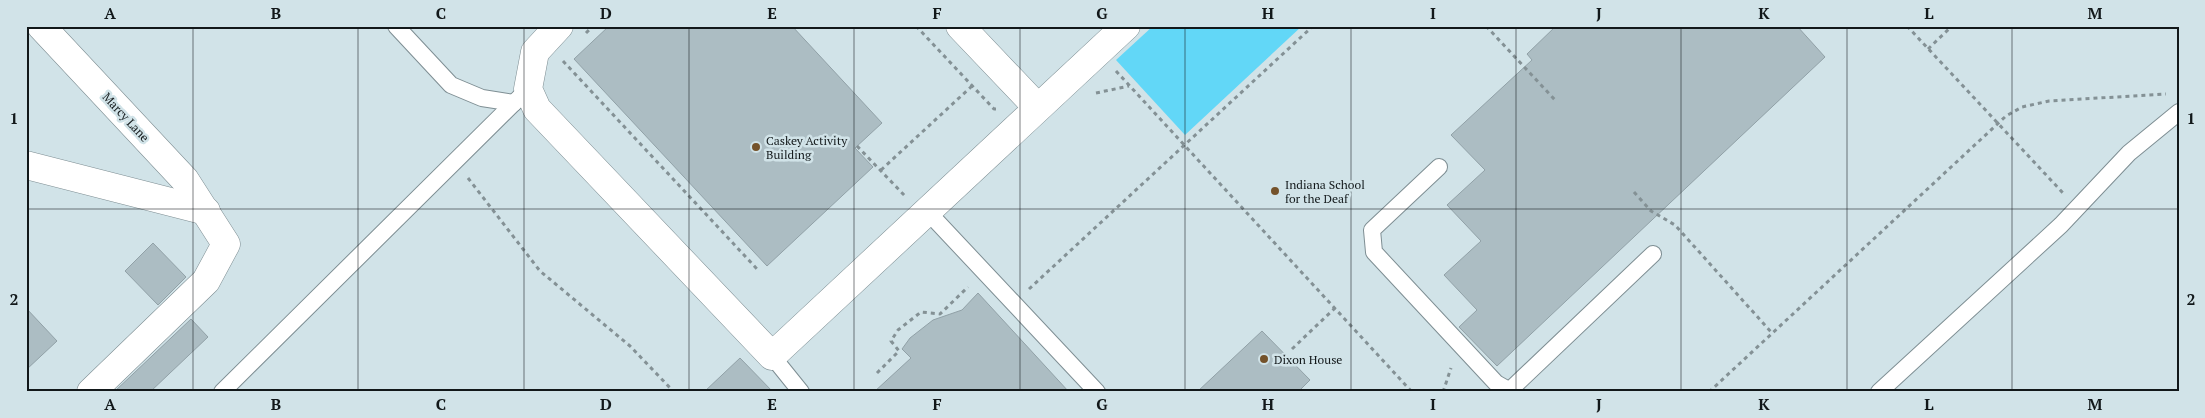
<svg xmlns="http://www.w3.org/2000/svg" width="2205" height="418" font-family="'PT Serif',serif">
  <rect width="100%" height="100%" fill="#d1e3e8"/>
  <polygon fill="#62d7f7" points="1153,26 1302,26 1185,135 1116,60"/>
  <g fill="#acbdc3" stroke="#91a1a7">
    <polygon points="609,26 792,26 882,123 855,148 873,167 767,266 574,59"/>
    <polygon points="1556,26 1797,26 1825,57 1497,366 1459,327 1477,310 1444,275 1481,241 1447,205 1485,170 1451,135 1532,60 1527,54"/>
    <polygon points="153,243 186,277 158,305 125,271"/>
    <polygon points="978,293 1069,392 874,392 911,358 902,349 910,338 933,320 962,310"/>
    <polygon points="26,308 57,341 26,370"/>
    <polygon points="191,319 208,337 150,392 114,392"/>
    <polygon points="1262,331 1310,380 1298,392 1197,392"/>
    <polygon points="740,358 773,392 704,392"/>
  </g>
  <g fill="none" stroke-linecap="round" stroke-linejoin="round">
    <defs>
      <g id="service">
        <polyline points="396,26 451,85 482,98 514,103"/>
        <polyline points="1439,167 1372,230 1374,252 1496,383 1512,392"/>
        <polyline points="927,211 1097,392"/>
        <polyline points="772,356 801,392"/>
        <polyline points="1510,390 1653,254"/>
        <polyline points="222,392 528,89"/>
        <polyline points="1879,392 2061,225 2129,153 2179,112"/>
      </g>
      <g id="minor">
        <polyline points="41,26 185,180 226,244 206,281 91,392"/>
        <polyline points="559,26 535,52 528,89 537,109 772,356 1126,26"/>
        <polyline points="960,26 1037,107"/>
        <polyline points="26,165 206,211"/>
      </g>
    </defs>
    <use href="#service" stroke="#7e8e93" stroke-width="18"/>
    <use href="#minor" stroke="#7e8e93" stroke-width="29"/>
    <g stroke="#849195" stroke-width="3" stroke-dasharray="4 4" stroke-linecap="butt">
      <polyline points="916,26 994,109 996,109"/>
      <polyline points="1486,26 1556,101"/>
      <polyline points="1907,26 2063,193"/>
      <polyline points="586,33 593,26"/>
      <polyline points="1928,49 1952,26"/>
      <polyline points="563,61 758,270"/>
      <polyline points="1116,71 1412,392"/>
      <polyline points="1096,93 1129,86"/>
      <polyline points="857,146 905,196"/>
      <polyline points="881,170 972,86"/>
      <polyline points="468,178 540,271 630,346 674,392"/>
      <polyline points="1634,192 1651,211 1675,225 1772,333"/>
      <polyline points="1029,289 1313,26"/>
      <polyline points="1292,349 1335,308"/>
      <polyline points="877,373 899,351 891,341 898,330 921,312 940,314 968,287"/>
      <polyline points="1443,392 1451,368"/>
      <polyline points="1709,392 2006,116 2022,107 2049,101 2166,94"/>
    </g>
    <use href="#service" stroke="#fff" stroke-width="16"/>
    <use href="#minor" stroke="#fff" stroke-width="28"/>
  </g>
  <path fill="none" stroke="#12181a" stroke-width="1" stroke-opacity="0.55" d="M 193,26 L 193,392M 358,26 L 358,392M 524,26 L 524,392M 689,26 L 689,392M 854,26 L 854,392M 1020,26 L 1020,392M 1185,26 L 1185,392M 1351,26 L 1351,392M 1516,26 L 1516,392M 1681,26 L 1681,392M 1847,26 L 1847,392M 2012,26 L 2012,392M 26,209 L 2179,209"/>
  <g fill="#74522a" stroke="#d1e3e8" stroke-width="2">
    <circle cx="756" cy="147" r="5"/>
    <circle cx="1275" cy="191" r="5"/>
    <circle cx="1264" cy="359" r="5"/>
  </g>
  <g text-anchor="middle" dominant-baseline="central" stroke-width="5" stroke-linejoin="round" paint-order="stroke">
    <g font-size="12" fill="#12181a" stroke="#d1e3e8">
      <text transform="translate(126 117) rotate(47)">Marcy Lane</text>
    </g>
    <g font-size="12" fill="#12181a" stroke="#d1e3e8" text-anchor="start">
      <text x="766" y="140">Caskey Activity<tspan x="766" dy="14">Building</tspan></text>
      <text x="1285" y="184">Indiana School<tspan x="1285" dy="14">for the Deaf</tspan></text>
      <text x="1274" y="359">Dixon House</text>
    </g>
  </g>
  <rect width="2205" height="418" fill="none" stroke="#d1e3e8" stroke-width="55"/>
  <rect x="28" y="28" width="2150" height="362" fill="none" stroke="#12181a" stroke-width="2"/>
  <g font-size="16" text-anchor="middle" font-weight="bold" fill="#12181a">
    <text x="110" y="19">A</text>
    <text x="276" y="19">B</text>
    <text x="441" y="19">C</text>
    <text x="606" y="19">D</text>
    <text x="772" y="19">E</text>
    <text x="937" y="19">F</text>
    <text x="1102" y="19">G</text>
    <text x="1268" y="19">H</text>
    <text x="1433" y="19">I</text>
    <text x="1599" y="19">J</text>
    <text x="1764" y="19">K</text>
    <text x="1929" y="19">L</text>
    <text x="2095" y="19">M</text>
    <text x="14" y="124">1</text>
    <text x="2191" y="124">1</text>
    <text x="14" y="305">2</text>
    <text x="2191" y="305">2</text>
    <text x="110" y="410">A</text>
    <text x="276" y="410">B</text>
    <text x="441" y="410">C</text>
    <text x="606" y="410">D</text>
    <text x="772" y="410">E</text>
    <text x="937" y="410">F</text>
    <text x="1102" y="410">G</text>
    <text x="1268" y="410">H</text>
    <text x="1433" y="410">I</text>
    <text x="1599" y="410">J</text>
    <text x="1764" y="410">K</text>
    <text x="1929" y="410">L</text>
    <text x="2095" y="410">M</text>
  </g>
</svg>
